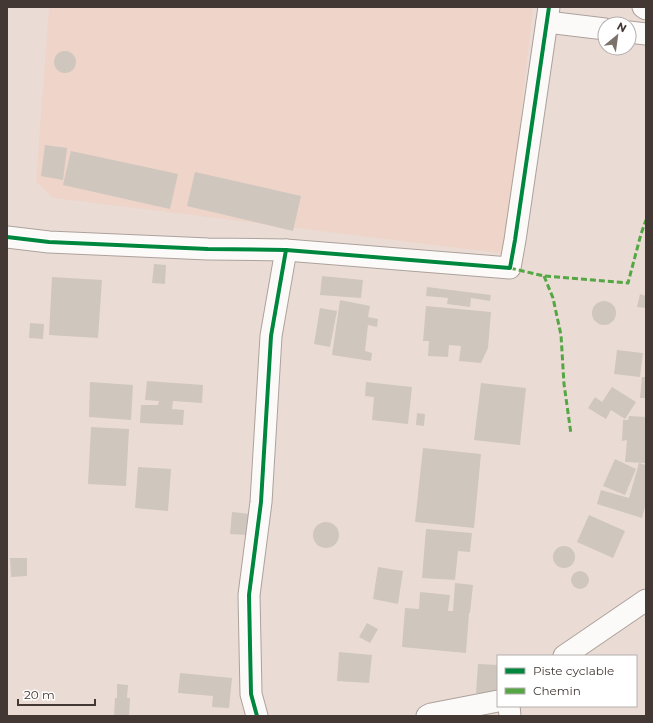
<svg xmlns="http://www.w3.org/2000/svg" width="653" height="723" font-family="Montserrat,sans-serif">
  <rect width="100%" height="100%" fill="#eadcd5"/>
  <polygon fill="#eed4c9" points="49,7 533,7 506,254 53,198 36,182"/>
  <g fill="#cfc6be">
    <circle cx="65" cy="62" r="11"/>
    <polygon points="45,145 67,148 63,180 41,176"/>
    <polygon points="71,151 178,174 170,209 63,185"/>
    <polygon points="195,172 301,196 293,231 187,206"/>
    <polygon points="154,264 166,265 165,284 152,283"/>
    <polygon points="322,276 363,280 361,298 320,295"/>
    <polygon points="52,277 102,280 98,338 49,335"/>
    <polygon points="427,287 491,295 490,301 471,298 470,307 447,304 448,298 426,296"/>
    <polygon points="640,294 646,296 646,308 637,307"/>
    <polygon points="340,300 370,306 368,317 378,319 377,327 368,325 365,351 372,353 371,361 332,355"/>
    <circle cx="604" cy="313" r="12"/>
    <polygon points="426,306 491,312 488,348 481,363 459,361 461,346 449,345 448,357 428,356 429,341 423,341"/>
    <polygon points="320,308 337,311 330,347 314,344"/>
    <polygon points="30,323 44,324 43,339 29,338"/>
    <polygon points="617,350 643,353 640,377 614,374"/>
    <polygon points="642,377 646,377 646,398 640,398"/>
    <polygon points="147,381 203,385 202,403 173,401 172,409 184,410 183,425 140,423 141,405 158,405 159,401 145,400"/>
    <polygon points="90,382 133,385 131,420 89,417"/>
    <polygon points="366,382 412,387 408,424 372,420 374,397 365,396"/>
    <polygon points="481,383 526,388 520,445 474,440"/>
    <polygon points="612,387 636,402 625,419 611,410 606,419 588,408 595,397 602,402"/>
    <polygon points="417,413 425,414 424,426 416,425"/>
    <polygon points="629,416 646,417 646,463 625,462 627,440 622,441 623,420 628,420"/>
    <polygon points="91,427 129,429 126,486 88,484"/>
    <polygon points="423,448 481,454 474,528 415,522"/>
    <polygon points="615,459 636,469 625,495 603,486"/>
    <polygon points="639,463 646,465 646,503 642,518 597,504 601,490 629,498"/>
    <polygon points="138,467 171,469 168,511 135,508"/>
    <polygon points="232,512 250,514 248,535 230,534"/>
    <polygon points="589,515 625,531 613,558 577,542"/>
    <circle cx="326" cy="535" r="13"/>
    <polygon points="426,529 472,533 470,552 458,551 455,580 422,578"/>
    <circle cx="564" cy="557" r="11"/>
    <polygon points="10,558 27,558 27,576 11,577"/>
    <polygon points="378,567 403,571 398,604 373,599"/>
    <circle cx="580" cy="580" r="9"/>
    <polygon points="455,583 473,585 470,613 469,613 466,653 402,647 405,608 419,609 420,592 450,595 448,611 453,611"/>
    <polygon points="367,623 378,629 370,643 359,637"/>
    <polygon points="339,652 372,655 369,683 337,681"/>
    <polygon points="478,664 498,665 498,695 476,693"/>
    <polygon points="180,673 232,678 229,708 212,707 213,696 178,693"/>
    <polygon points="117,684 128,685 127,698 130,698 129,716 114,716 115,698 117,698"/>
  </g>
  <g fill="none" stroke-linecap="round" stroke-linejoin="round">
    <defs>
      <g id="minor">
        <polyline points="643,7 646,9"/>
        <polyline points="547,22 605,29"/>
        <polyline points="629,32 646,34"/>
        <polyline points="7,237 49,242 208,249 286,250 510,268 515,240 549,7"/>
        <polyline points="564,656 646,600"/>
        <polyline points="509,706 510,716"/>
        <polyline points="257,716 251,694 249,595 261,502 271,336 286,250"/>
        <polyline points="427,716 431,714 498,701"/>
      </g>
    </defs>
    <use href="#minor" stroke="#aca19b" stroke-width="23"/>
    <use href="#minor" stroke="#fcfaf9" stroke-width="21"/>
    <g stroke="#55a644" stroke-width="3" stroke-dasharray="6 3" stroke-linecap="butt">
      <polyline points="510,268 544,276 628,283 641,234 646,220"/>
      <polyline points="544,276 553,298 561,335 564,384 571,434"/>
    </g>
    <defs>
      <g id="cycleway">
        <polyline points="7,237 49,242 208,249 286,250 510,268 515,240 549,7"/>
        <polyline points="257,716 251,694 249,595 261,502 271,336 286,250"/>
      </g>
    </defs>
    <use href="#cycleway" stroke="#fff" stroke-width="6"/>
    <use href="#cycleway" stroke="#00873e" stroke-width="4"/>
  </g>
  <rect width="653" height="723" fill="none" stroke="#433834" stroke-width="16"/>
  <rect x="497" y="655" width="140" height="52" fill="#ffffff" stroke="#b4afae"/>
  <rect x="505" y="668" width="20" height="6" fill="#00873e" stroke="#b4afae"/>
  <text x="533" y="675" font-size="12" fill="#433834">Piste cyclable</text>
  <rect x="505" y="688" width="20" height="6" fill="#55a644" stroke="#b4afae"/>
  <text x="533" y="695" font-size="12" fill="#433834">Chemin</text>
  <g transform="translate(617 36) rotate(29)"><circle r="19" fill="#ffffff" stroke="#b4afae"/>
  <path d="M0-3L7 15L0 10L-7 15Z" fill="#7d716c"/>
  <text y="-6" font-size="11" font-weight="bold" text-anchor="middle" fill="#433834">N</text>
  </g>
  <path d="M18 699v6h77v-6" fill="none" stroke="#433834" stroke-width="2"/>
  <text x="24" y="699" font-size="12" fill="#433834" stroke="#ffffff" stroke-width="3" paint-order="stroke">20 m</text>
</svg>
